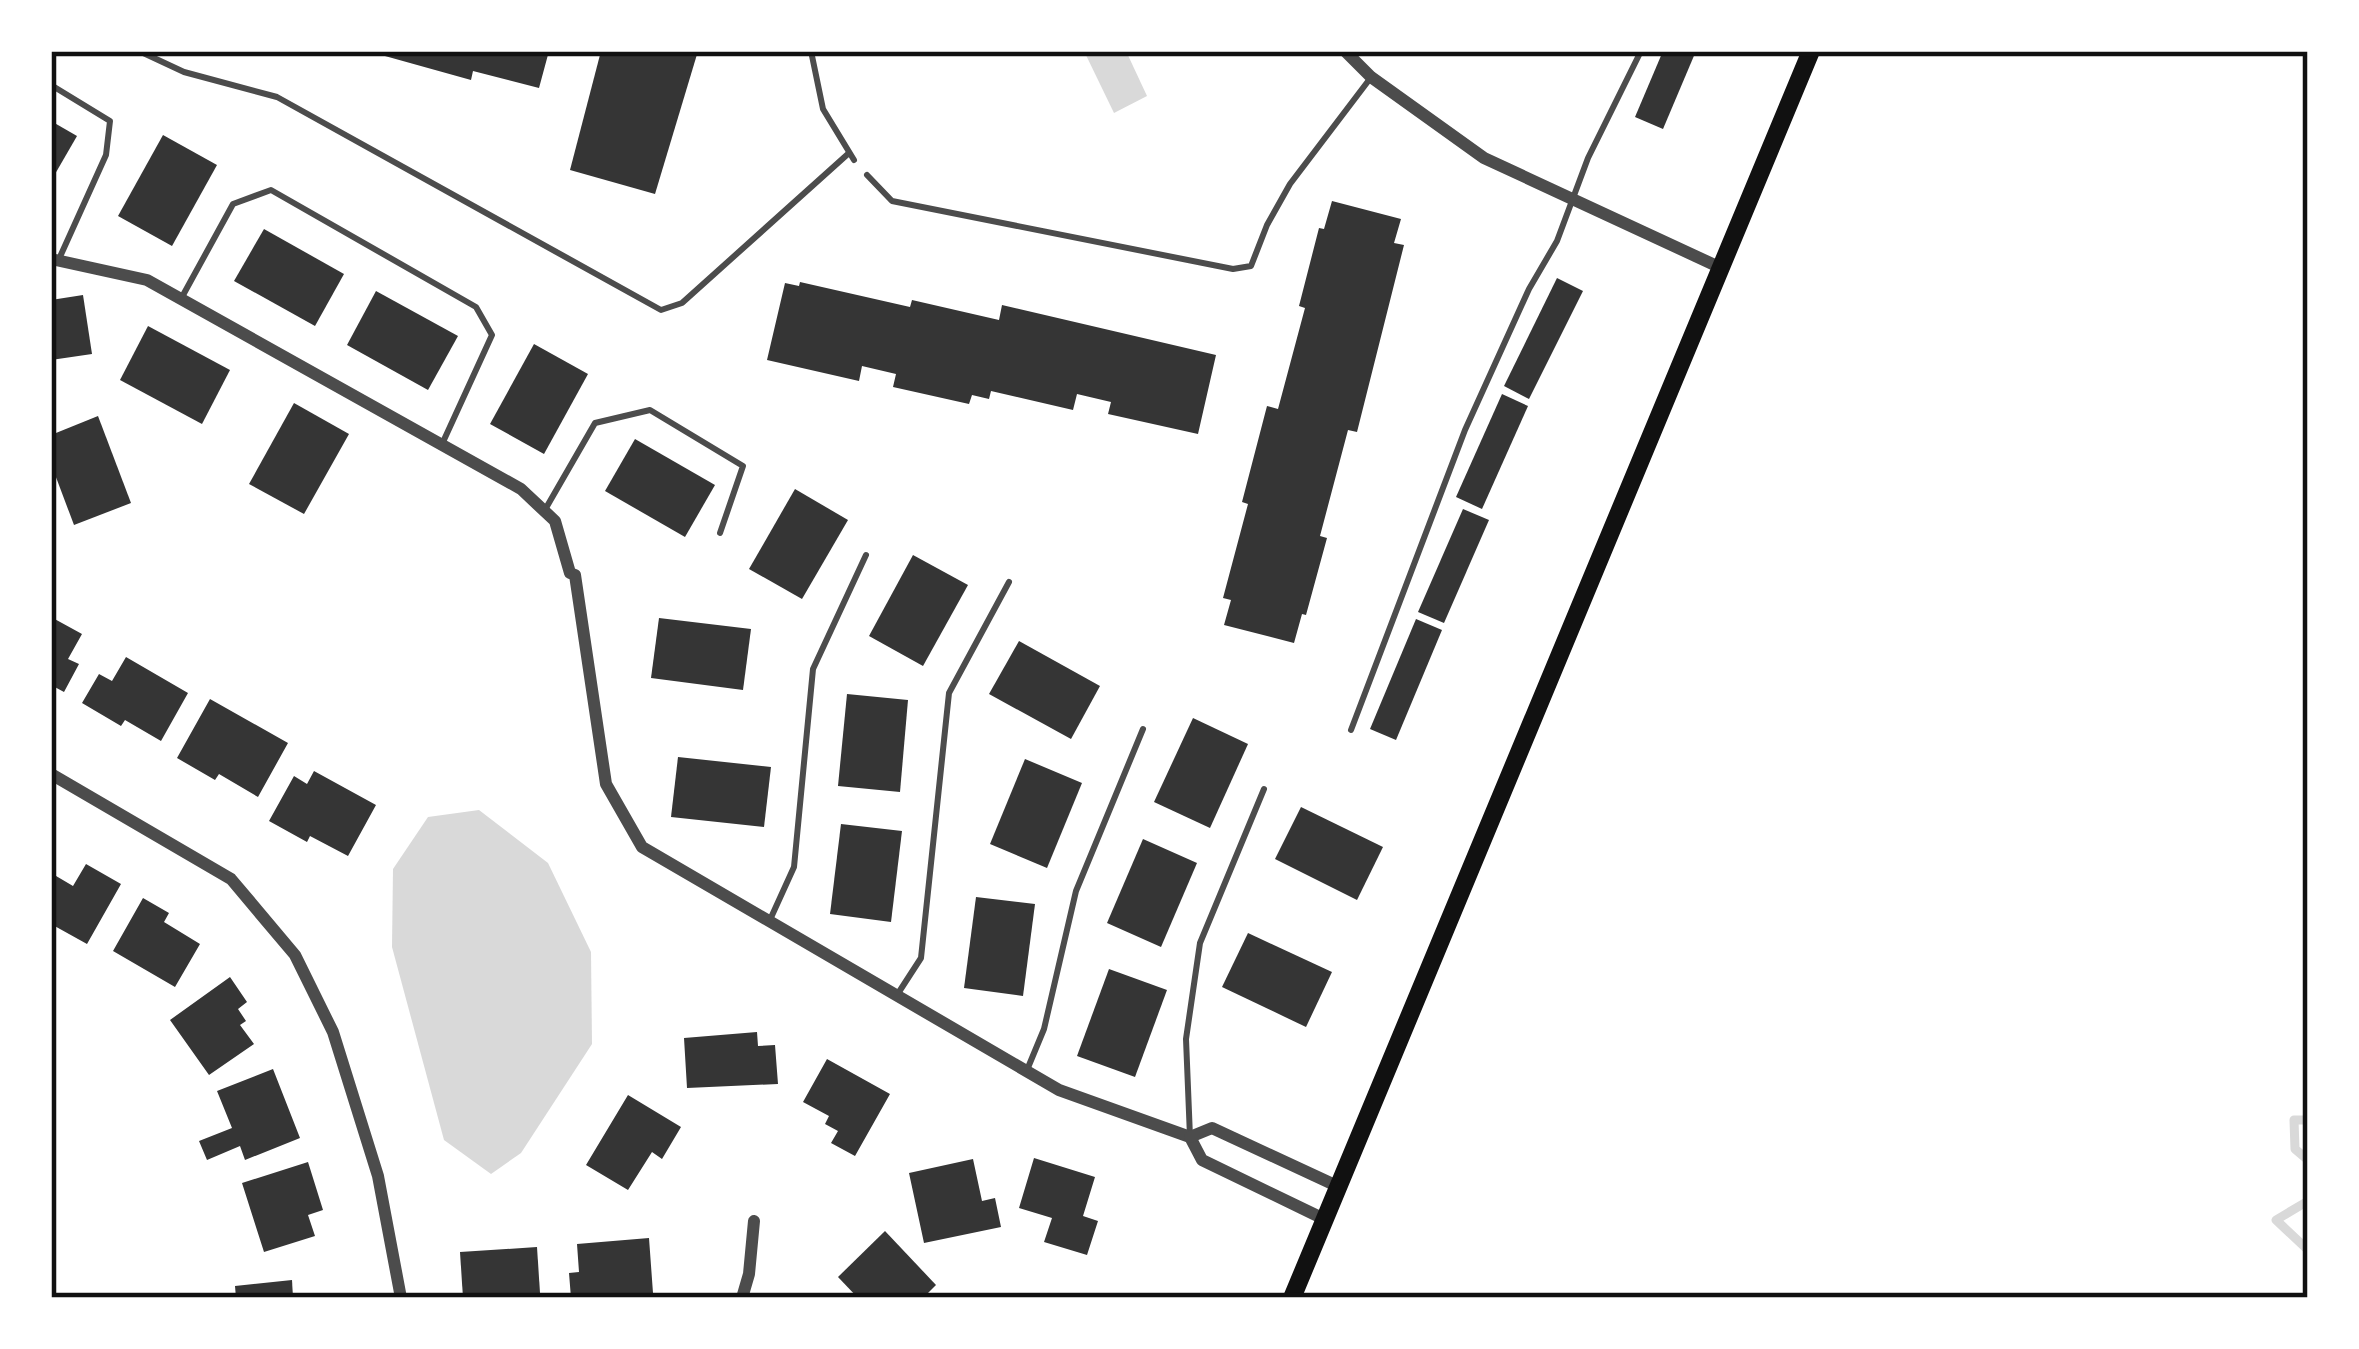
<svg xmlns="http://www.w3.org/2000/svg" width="2359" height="1349" font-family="'PT Sans',sans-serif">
  <rect width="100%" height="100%" fill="#fff"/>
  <g fill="#d9d9d9">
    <polygon points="1084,51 1126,51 1147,96 1114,113"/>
    <polygon points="479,810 548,863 591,952 592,1044 521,1153 491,1174 444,1140 392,947 393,869 428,817"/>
  </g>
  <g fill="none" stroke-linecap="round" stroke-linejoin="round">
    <g stroke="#d9d9d9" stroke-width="9">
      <polyline points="2308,1120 2294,1120 2295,1149 2308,1160"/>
      <polyline points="2308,1201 2276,1220 2308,1250"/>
    </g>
  </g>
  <g fill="#353535">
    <polygon points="367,51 549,51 539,88 473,71 471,80"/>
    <polygon points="601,51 698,51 655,194 570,170"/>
    <polygon points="1663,51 1696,51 1663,129 1635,117"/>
    <polygon points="51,121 77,136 51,181"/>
    <polygon points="163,135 217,165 172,246 118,216"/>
    <polygon points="1332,201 1401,219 1394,243 1404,245 1357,432 1348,430 1320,536 1327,538 1306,615 1302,614 1294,643 1224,625 1231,600 1223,598 1248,504 1242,502 1267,406 1278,409 1305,308 1299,306 1319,228 1324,229"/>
    <polygon points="264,229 344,274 315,326 234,281"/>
    <polygon points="1557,278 1583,291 1529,399 1504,386"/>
    <polygon points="800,282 910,307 912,300 999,320 1002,305 1216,355 1198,434 1108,414 1111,402 1077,394 1073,410 991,391 989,399 972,395 969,404 893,387 896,374 862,366 859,381 767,360 785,283 799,286"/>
    <polygon points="376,291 458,336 428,390 347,345"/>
    <polygon points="83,295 92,354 51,360 51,300"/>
    <polygon points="148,326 230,370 202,424 120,380"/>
    <polygon points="534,344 588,374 544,454 490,424"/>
    <polygon points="1502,394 1528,406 1482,509 1456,497"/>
    <polygon points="294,403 349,434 304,514 249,484"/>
    <polygon points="98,416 131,503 74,525 51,464 51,435"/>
    <polygon points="635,439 715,485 685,537 605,491"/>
    <polygon points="795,489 848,520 802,599 749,569"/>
    <polygon points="1463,509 1489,520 1444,623 1418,612"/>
    <polygon points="913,555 968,585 923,666 869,636"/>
    <polygon points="51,617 82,634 68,659 79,664 64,692 51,685"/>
    <polygon points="659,618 751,629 743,690 651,678"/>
    <polygon points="1416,619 1442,630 1396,740 1370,729"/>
    <polygon points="1019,641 1100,686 1071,739 989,694"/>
    <polygon points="126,657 188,693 161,741 125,720 121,726 82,703 99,674 112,681"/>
    <polygon points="847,694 908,700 900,792 838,786"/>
    <polygon points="210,699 288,743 258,797 219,774 215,780 177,758"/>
    <polygon points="1193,718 1248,744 1210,828 1154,802"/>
    <polygon points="678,757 771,767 764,827 671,817"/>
    <polygon points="1025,759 1082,783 1047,868 990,844"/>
    <polygon points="314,771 376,805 348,856 310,836 307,842 269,821 294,776 307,784"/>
    <polygon points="1301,807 1383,847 1357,900 1275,859"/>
    <polygon points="841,824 902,831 891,922 830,914"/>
    <polygon points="1143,839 1197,863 1161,947 1107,923"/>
    <polygon points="86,864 121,884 87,944 51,924 51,873 73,886"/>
    <polygon points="976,897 1035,904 1023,996 964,988"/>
    <polygon points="143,898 169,913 164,922 200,944 175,987 113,951"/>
    <polygon points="1248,933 1332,972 1306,1027 1222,987"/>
    <polygon points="1109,969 1167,990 1135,1077 1077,1056"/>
    <polygon points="230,977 247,1002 238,1009 246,1021 240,1025 254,1044 209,1075 170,1020"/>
    <polygon points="757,1032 758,1046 775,1045 778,1084 687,1088 684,1038"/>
    <polygon points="827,1059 890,1094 855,1156 831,1143 838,1131 825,1124 829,1116 803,1102"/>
    <polygon points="273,1069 300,1138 245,1160 240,1146 207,1160 199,1141 232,1128 217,1091"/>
    <polygon points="628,1095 681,1127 662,1159 652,1152 628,1190 586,1165"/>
    <polygon points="1034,1158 1095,1177 1083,1216 1098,1221 1087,1255 1044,1242 1052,1218 1019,1208"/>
    <polygon points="973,1159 982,1201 995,1198 1001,1227 924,1243 909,1173"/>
    <polygon points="308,1162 323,1210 308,1215 315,1236 264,1252 242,1183"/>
    <polygon points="885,1231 936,1285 923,1298 858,1298 838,1277"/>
    <polygon points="649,1238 653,1293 571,1298 569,1273 579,1272 577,1244"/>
    <polygon points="537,1247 540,1293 463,1298 460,1252"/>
    <polygon points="292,1280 293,1298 236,1298 235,1286"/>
  </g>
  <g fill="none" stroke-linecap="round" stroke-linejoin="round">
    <g stroke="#4c4c4c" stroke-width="6">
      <polyline points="139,51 184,72 277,97 661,310 682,303 849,153"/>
      <polyline points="811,51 823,109 854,160"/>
      <polyline points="51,85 110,121 106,155 59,259"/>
      <polyline points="867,175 892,201 1233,269 1251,266 1267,225 1290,184 1369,80"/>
      <polyline points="182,297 233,204 271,190 476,307 492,335 443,442"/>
      <polyline points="546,508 595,423 650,410 743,466 720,533"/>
      <polyline points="1351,730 1465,430 1529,289 1557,241 1588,158 1641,51"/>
      <polyline points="769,922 794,867 813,669 866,555"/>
      <polyline points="897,995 921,958 949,693 1009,582"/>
      <polyline points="1027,1070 1044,1029 1076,891 1143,729"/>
      <polyline points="1190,1137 1186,1039 1200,943 1264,789"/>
    </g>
    <g stroke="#4c4c4c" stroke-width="12">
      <polyline points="1345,51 1371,77 1484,158 1719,267"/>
      <polyline points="51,259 147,280 521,489 555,521 570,573 575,575 606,784 642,847 1059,1090 1190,1137 1202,1160 1324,1219"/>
      <polyline points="51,774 231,879 295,955 333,1032 378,1176 401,1298"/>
      <polyline points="1190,1137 1212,1128 1337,1186"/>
      <polyline points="742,1298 749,1274 754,1221"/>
    </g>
    <polyline stroke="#111" stroke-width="18" points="1292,1298 1811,51"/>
  </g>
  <rect width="2359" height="1349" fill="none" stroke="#ffffff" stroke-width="108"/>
  <rect x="54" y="54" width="2251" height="1241" fill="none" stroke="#111" stroke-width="4.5"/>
</svg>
